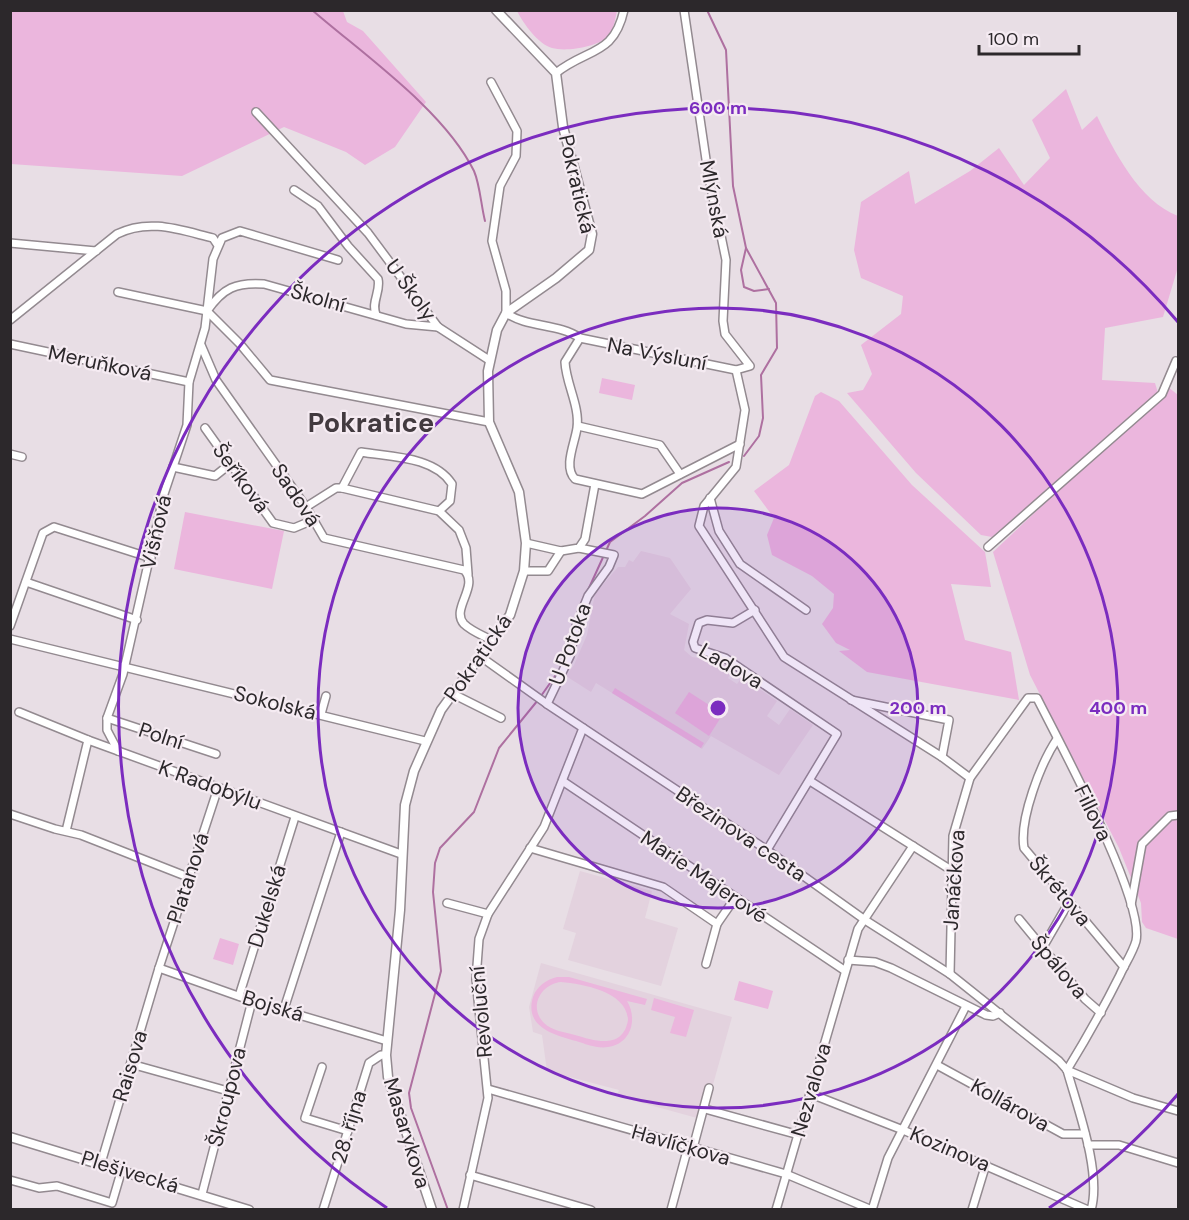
<svg xmlns="http://www.w3.org/2000/svg" width="1189" height="1220" font-family="'DM Sans',sans-serif">
  <rect width="100%" height="100%" fill="#e8dee5"/>
  <g fill="#e3d2de">
    <polygon points="641,551 670,558 691,589 670,614 689,624 684,650 692,657 721,662 733,670 728,678 737,684 742,677 777,701 767,716 779,725 790,709 813,725 779,775 711,736 702,749 596,683 591,692 566,676 574,665 587,635 595,594 618,567 625,567 629,560 633,562"/>
    <polygon points="580,871 652,891 645,918 678,928 661,986 568,960 576,933 563,929"/>
    <polygon points="541,963 732,1017 712,1088 706,1086 697,1118 617,1096 619,1090 547,1071 542,1035 533,1032 529,1007"/>
  </g>
  <g fill="#ebb6dd" fill-rule="evenodd">
    <polygon points="10,11 343,11 347,22 363,31 426,102 395,147 365,165 346,152 284,127 182,176 11,164"/>
    <path d="M 517,11 L 617,11 C 615,19 614,31 607,37 C 597,47 566,52 552,48 C 538,44 523,23 517,11 Z"/>
    <path d="M 1066,89 L 1082,130 L 1097,116 C 1114,151 1139,201 1178,216 L 1178,267 L 1163,317 L 1105,328 L 1102,380 L 1155,383 L 1158,393 L 992,537 L 981,535 L 916,473 L 847,393 L 863,390 L 872,374 L 861,345 L 901,314 L 903,296 L 861,278 L 854,250 L 861,202 L 909,171 L 915,204 L 970,171 L 999,148 L 1024,185 L 1050,158 L 1032,120 Z"/>
    <polygon points="602,378 635,385 632,400 599,393"/>
    <polygon points="1168,387 1178,395 1178,939 1146,928 1142,922 1141,903 1119,848 1030,675 993,552"/>
    <polygon points="821,392 839,401 912,485 985,552 991,587 951,584 965,640 1011,652 1019,700 867,672 839,651 850,650 836,643 822,624 833,608 834,594 812,576 772,555 767,535 774,518 754,491 789,465 815,396"/>
    <polygon points="185,512 284,531 272,589 174,569"/>
    <polygon points="615,688 704,743 701,748 612,693"/>
    <polygon points="689,692 723,714 709,736 675,713"/>
    <polygon points="220,938 239,944 233,965 213,959"/>
    <path d="M 557,977 L 569,977 L 647,999 L 645,1005 L 627,1001 C 638,1019 631,1044 608,1047 C 597,1049 586,1044 576,1041 C 554,1035 524,1027 533,997 C 537,986 546,980 557,977 ZM 561,982 C 584,984 627,992 628,1020 C 623,1050 595,1041 575,1035 C 565,1032 552,1031 544,1023 C 528,1007 541,984 561,982 Z"/>
    <polygon points="739,981 773,991 768,1009 734,1000"/>
    <polygon points="654,998 694,1010 686,1037 670,1033 675,1017 651,1010"/>
  </g>
  <g fill="none" stroke-linecap="round" stroke-linejoin="round">
    <g stroke="#ae70a0" stroke-width="2">
      <path d="M 312,10 C 364,55 444,110 474,171 C 480,185 481,205 485,221"/>
      <polyline points="707,10 726,50 733,186 746,248 776,303 777,348 761,375 763,418 759,436 744,456"/>
      <polyline points="746,248 741,270 744,287 754,291 769,289"/>
      <polyline points="578,612 610,542 645,516 682,483 729,462"/>
      <polyline points="541,696 560,669"/>
      <polyline points="448,1210 411,1108 409,1093 441,971 433,892 435,863 440,848 474,812 499,748 538,700"/>
    </g>
    <defs>
      <g id="minor">
        <path d="M 556,73 C 587,48 614,56 624,10"/>
        <path d="M 491,82 L 517,131 L 516,156 L 500,186 L 492,241 L 506,291 L 506,313 C 528,328 558,323 580,338 L 736,370 L 750,366 L 725,334 L 723,321 L 726,260 L 708,173 L 684,10"/>
        <polyline points="256,112 368,233 438,327 489,360"/>
        <path d="M 294,190 L 318,206 L 348,246 L 378,279 C 381,292 371,301 376,315"/>
        <polyline points="10,243 96,251"/>
        <polyline points="118,292 207,311"/>
        <polyline points="207,311 240,344 270,380 489,422"/>
        <path d="M 207,311 C 223,288 236,282 264,284 L 406,324 L 438,327"/>
        <path d="M 10,320 L 117,234 C 149,218 180,230 213,238 L 217,244"/>
        <path d="M 580,338 L 565,362 C 566,384 580,406 577,428 C 575,443 563,467 575,479 L 642,494 L 740,444"/>
        <polyline points="10,344 189,382"/>
        <path d="M 201,345 L 216,380 L 306,507 L 324,538 L 464,570 C 480,586 450,609 464,624 C 471,631 484,636 493,641"/>
        <polyline points="736,370 745,410 736,467 704,506 699,526 784,657 942,757 970,778"/>
        <polyline points="578,426 660,445 680,474"/>
        <polyline points="205,428 273,523 294,528 313,520"/>
        <polyline points="10,454 22,457"/>
        <polyline points="173,467 215,476 230,464"/>
        <path d="M 342,488 L 361,452 C 390,457 434,456 452,484 L 450,501 L 439,511"/>
        <polyline points="710,498 719,531 740,564 806,610"/>
        <polyline points="306,507 336,488 342,488 439,511 459,530 466,548 468,574"/>
        <polyline points="526,543 561,551 579,548 585,539 595,484"/>
        <polyline points="988,547 1162,394 1176,361"/>
        <polyline points="524,571 548,571 561,551"/>
        <polyline points="26,582 137,620"/>
        <polyline points="755,610 733,623 707,620 699,623 693,642 695,648 725,658 837,734 767,850"/>
        <polyline points="10,626 43,533 54,527 151,558"/>
        <polyline points="10,639 425,741"/>
        <path d="M 481,657 L 547,704 L 767,850 L 865,920 L 950,974 L 1059,1061 L 1067,1070 C 1077,1106 1102,1173 1091,1210"/>
        <polyline points="453,694 501,718"/>
        <polyline points="851,700 949,720 942,757"/>
        <polyline points="547,704 570,656 576,626 588,596 609,567 614,555 579,548"/>
        <polyline points="19,712 88,740 401,854"/>
        <polyline points="321,714 326,696"/>
        <polyline points="107,718 216,754"/>
        <path d="M 1057,739 C 1041,763 1019,819 1024,848 L 1124,967"/>
        <polyline points="118,751 107,730 107,718 123,674 164,494 187,425 189,382 205,328 213,259 222,238 240,231 338,260"/>
        <polyline points="810,781 951,870"/>
        <polyline points="564,782 844,970"/>
        <polyline points="10,814 55,829 81,835 188,877"/>
        <polyline points="66,831 88,740"/>
        <polyline points="530,848 663,887 717,924"/>
        <polyline points="447,903 488,914"/>
        <polyline points="1131,905 1142,844 1170,816 1178,815"/>
        <polyline points="1019,919 1085,999 1101,1013"/>
        <polyline points="1043,947 1069,902"/>
        <polyline points="848,960 875,962 891,968 986,1015 993,1016 1000,1013"/>
        <polyline points="706,964 717,924 735,898"/>
        <polyline points="159,968 252,1001 387,1041"/>
        <path d="M 950,974 L 953,836 L 970,778 L 1028,698 L 1037,698 C 1059,742 1145,900 1136,941 C 1133,952 1125,964 1120,975 C 1104,1007 1086,1039 1067,1070"/>
        <polyline points="239,996 295,817"/>
        <polyline points="284,1009 341,832"/>
        <polyline points="131,1064 228,1091"/>
        <polyline points="937,1065 1063,1134 1085,1134"/>
        <polyline points="322,1067 305,1118 348,1131"/>
        <polyline points="1067,1070 1133,1098 1178,1111"/>
        <polyline points="488,1089 786,1174 872,1210"/>
        <polyline points="811,1094 903,1130 1088,1210"/>
        <polyline points="705,1109 799,1135"/>
        <polyline points="1088,1145 1119,1145 1178,1163"/>
        <polyline points="693,1148 709,1088"/>
        <polyline points="101,1163 159,968 218,788"/>
        <polyline points="470,1175 591,1210"/>
        <polyline points="10,1180 39,1188 57,1186 112,1203 122,1169"/>
        <polyline points="202,1194 252,1001"/>
        <polyline points="323,1210 369,1063 381,1055 386,1055"/>
        <polyline points="463,1210 488,1098 476,979 479,939 488,914 544,827 583,728"/>
        <polyline points="671,1210 688,1147"/>
        <polyline points="776,1210 858,929 913,846"/>
        <polyline points="872,1210 888,1158 966,1006"/>
        <polyline points="972,1210 986,1164"/>
      </g>
      <g id="tertiary">
        <polyline points="10,1137 249,1210"/>
        <polyline points="432,1210 388,1077 386,1055 400,910 405,805 414,771 441,710 510,615 524,571 526,543 519,492 489,422 488,371 497,330 506,313 556,278 589,250 592,234 563,127 556,73 496,10"/>
      </g>
    </defs>
    <use href="#minor" stroke="#938a90" stroke-width="10"/>
    <use href="#tertiary" stroke="#938a90" stroke-width="11"/>
    <use href="#minor" stroke="#fff" stroke-width="7"/>
    <use href="#tertiary" stroke="#fff" stroke-width="8"/>
  </g>
  <circle cx="718" cy="708" r="200" fill="#7b2cbf" fill-opacity=".12"/>
  <g fill="none" stroke="#7b2cbf" stroke-width="3">
    <circle cx="718" cy="708" r="200"/>
    <circle cx="718" cy="708" r="400"/>
    <path d="M1178 1094A600 600 0 0 1 1049 1208M387 1208A600 600 0 1 1 1178 322"/>
  </g>
  <g text-anchor="middle" dominant-baseline="central" stroke-width="4.5" stroke-linejoin="round" paint-order="stroke">
    <g font-size="21" fill="#2c282b" stroke="#f5ebf2">
      <text transform="translate(577 184) rotate(77)">Pokratická</text>
      <text transform="translate(714 199) rotate(79)">Mlýnská</text>
      <text transform="translate(411 290) rotate(54)">U Školy</text>
      <text transform="translate(318 298) rotate(16)">Školní</text>
      <text transform="translate(657 354) rotate(11)">Na Výsluní</text>
      <text transform="translate(100 363) rotate(12)">Meruňková</text>
      <text transform="translate(241 478) rotate(54)">Šeříková</text>
      <text transform="translate(296 495) rotate(56)">Sadová</text>
      <text transform="translate(156 532) rotate(-77)">Višňová</text>
      <text transform="translate(570 644) rotate(-70)">U Potoka</text>
      <text transform="translate(478 658) rotate(-55)">Pokratická</text>
      <text transform="translate(731 666) rotate(30)">Ladova</text>
      <text transform="translate(275 703) rotate(14)">Sokolská</text>
      <text transform="translate(161 736) rotate(18)">Polní</text>
      <text transform="translate(210 785) rotate(20)">K Radobýlu</text>
      <text transform="translate(1093 813) rotate(64)">Fillova</text>
      <text transform="translate(741 834) rotate(34)">Březinova cesta</text>
      <text transform="translate(704 877) rotate(34)">Marie Majerové</text>
      <text transform="translate(188 878) rotate(-72)">Platanová</text>
      <text transform="translate(954 880) rotate(-86)">Janáčkova</text>
      <text transform="translate(1060 891) rotate(50)">Škrétova</text>
      <text transform="translate(267 906) rotate(-73)">Dukelská</text>
      <text transform="translate(1059 967) rotate(50)">Špálova</text>
      <text transform="translate(273 1006) rotate(17)">Bojská</text>
      <text transform="translate(481 1012) rotate(-95)">Revoluční</text>
      <text transform="translate(130 1066) rotate(-73)">Raisova</text>
      <text transform="translate(811 1090) rotate(-74)">Nezvalova</text>
      <text transform="translate(227 1097) rotate(-76)">Škroupova</text>
      <text transform="translate(1010 1105) rotate(29)">Kollárova</text>
      <text transform="translate(349 1127) rotate(-73)">28. října</text>
      <text transform="translate(407 1133) rotate(73)">Masarykova</text>
      <text transform="translate(681 1145) rotate(16)">Havlíčkova</text>
      <text transform="translate(950 1149) rotate(23)">Kozinova</text>
      <text transform="translate(130 1172) rotate(17)">Plešivecká</text>
    </g>
    <g font-size="27" font-weight="bold" fill="#423a3f" stroke="#f5ebf2">
      <text x="371" y="422">Pokratice</text>
    </g>
  </g>
  <circle cx="718" cy="708" r="9" fill="#7b2cbf" stroke="#f5ebf2" stroke-width="3"/>
  <g font-size="18" text-anchor="middle" font-weight="bold" fill="#7b2cbf" stroke="#f5ebf2" stroke-width="4.5" stroke-linejoin="round" paint-order="stroke">
    <text x="718" y="114">600 m</text>
    <text x="918" y="714">200 m</text>
    <text x="1118" y="714">400 m</text>
  </g>
  <rect width="1189" height="1220" fill="none" stroke="#2c282b" stroke-width="24"/>
  <path d="M979 45v9h100v-9" fill="none" stroke="#2c282b" stroke-width="3"/>
  <text x="988" y="45" font-size="18" fill="#2c282b" stroke="#f5ebf2" stroke-width="4.5" paint-order="stroke">100 m</text>
</svg>
